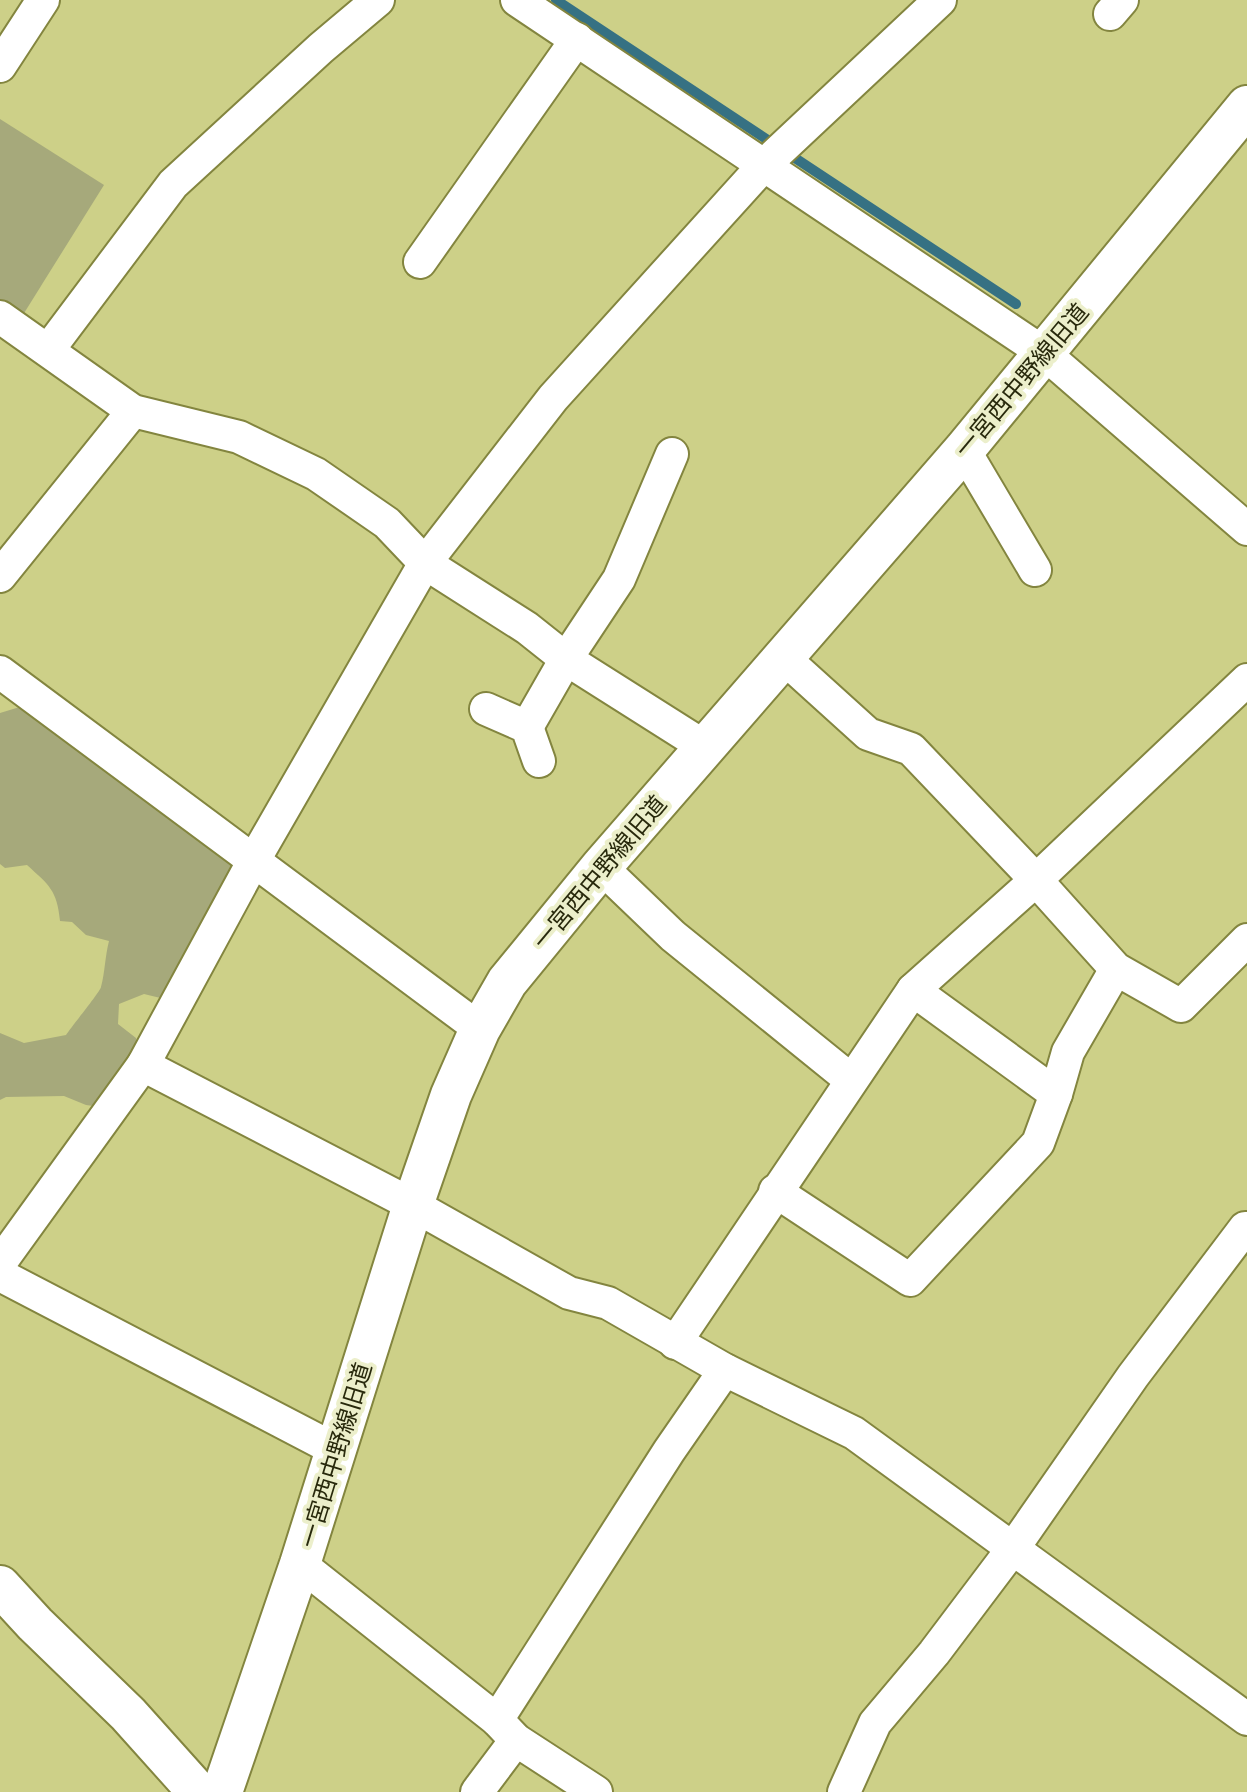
<svg xmlns="http://www.w3.org/2000/svg" width="1247" height="1792" font-family="'Public Sans','Noto Sans JP',sans-serif">
  <rect width="100%" height="100%" fill="#cdd088"/>
  <g fill="#a6a97b">
    <polygon points="0,119 104,185 21,318 0,304"/>
    <path d="M 23,706 L 236,863 L 177,1002 L 144,994 L 119,1004 L 118,1024 L 136,1038 L 141,1057 L 108,1108 L 86,1105 L 64,1096 L 6,1097 L 0,1100 L 0,1033 L 24,1043 L 66,1035 C 72,1026 100,992 101,987 C 105,972 105,956 109,941 L 86,935 L 72,922 L 60,921 C 57,890 49,885 27,865 L 5,868 L 0,864 L 0,713 Z"/>
  </g>
  <g fill="none" stroke-linecap="round" stroke-linejoin="round">
    <polyline stroke="#367183" stroke-width="10" points="556,0 1016,304"/>
    <defs>
      <g id="minor">
        <polyline points="517,0 1044,353 1247,529"/>
        <polyline points="1110,14 1122,0"/>
        <polyline points="0,66 43,0"/>
        <polyline points="420,262 577,39"/>
        <polyline points="0,317 133,411 239,437 316,474 387,523 425,563 527,628 566,659 705,747"/>
        <polyline points="49,349 173,184 321,48 378,0"/>
        <polyline points="964,450 1035,570"/>
        <polyline points="0,576 133,411"/>
        <polyline points="784,658 868,734 911,749 1036,880 1116,969 1181,1006 1247,940"/>
        <polyline points="0,672 480,1029"/>
        <polyline points="486,709 527,727 539,761"/>
        <polyline points="527,727 566,659 619,579 672,454"/>
        <polyline points="601,867 673,936 851,1080"/>
        <polyline points="913,990 1056,1094"/>
        <polyline points="143,1065 413,1205 569,1293 608,1303 725,1370 854,1433 1247,1719"/>
        <polyline points="775,1191 910,1280 1038,1143 1056,1094 1068,1052 1116,969"/>
        <polyline points="0,1263 143,1065 254,860 425,563 553,398 763,166 940,0"/>
        <polyline points="0,1275 336,1450"/>
        <polyline points="675,1343 913,990 1036,880 1247,680"/>
        <polyline points="300,1564 497,1720 516,1740 596,1792"/>
        <polyline points="497,1720 669,1451 725,1370"/>
        <polyline points="477,1792 516,1740"/>
        <polyline points="844,1792 875,1723 934,1653 1014,1547 1133,1376 1245,1228 1247,1229"/>
      </g>
      <g id="tertiary">
        <polyline points="0,1586 35,1624 128,1714 198,1792"/>
        <polyline points="222,1792 300,1564 413,1205 451,1095 480,1029 507,982 601,867 964,450 1247,106"/>
      </g>
    </defs>
    <use href="#minor" stroke="#83853f" stroke-width="36"/>
    <use href="#tertiary" stroke="#83853f" stroke-width="44"/>
    <use href="#minor" stroke="#fff" stroke-width="32"/>
    <use href="#tertiary" stroke="#fff" stroke-width="40"/>
  </g>
  <g text-anchor="middle" dominant-baseline="central" stroke-width="8" stroke-linejoin="round" paint-order="stroke">
    <g font-size="24" fill="#28290c" stroke="#ecefcb">
      <text transform="translate(1021 380) rotate(-50)">一宮西中野線旧道</text>
      <text transform="translate(599 872) rotate(-50)">一宮西中野線旧道</text>
      <text transform="translate(335 1455) rotate(-73)">一宮西中野線旧道</text>
    </g>
  </g>
</svg>
